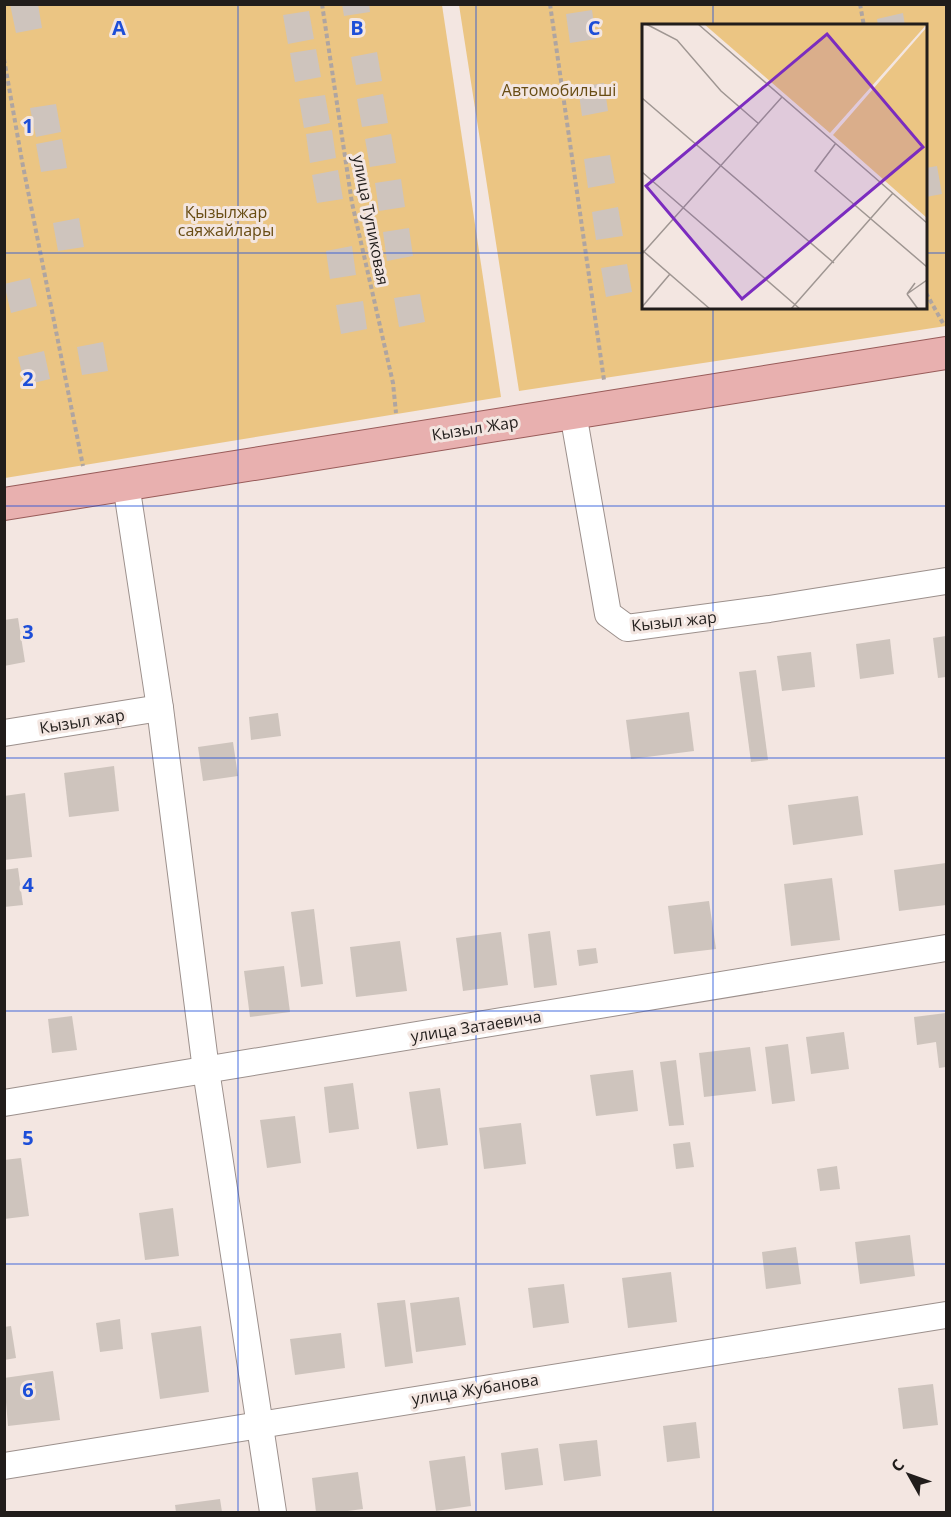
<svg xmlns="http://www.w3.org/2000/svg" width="951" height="1517" font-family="'Open Sans',sans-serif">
  <rect width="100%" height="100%" fill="#f3e6e1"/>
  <g fill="#ebc583" fill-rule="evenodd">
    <polygon points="5,5 442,5 501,397 5,478"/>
    <path d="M 459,5 L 946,5 L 946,326 L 519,391 ZM 644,26 L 926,26 L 926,308 L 644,308 Z"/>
  </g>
  <g fill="#cec4bd">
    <polygon points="10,4 38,4 42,28 16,33"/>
    <polygon points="342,4 369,4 370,12 344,16"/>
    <polygon points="592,10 596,39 570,43 566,14"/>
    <polygon points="309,11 314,39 288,44 283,15"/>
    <polygon points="903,13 905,26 878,26 877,19"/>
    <polygon points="316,49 321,77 295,82 290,53"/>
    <polygon points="377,52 382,81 356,85 351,57"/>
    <polygon points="604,83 608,111 582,116 578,87"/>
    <polygon points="383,94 388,123 362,127 357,99"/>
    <polygon points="325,95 330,123 304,128 299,99"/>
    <polygon points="56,104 61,132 36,137 30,108"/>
    <polygon points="332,130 336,158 310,163 306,134"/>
    <polygon points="391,134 396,163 370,167 365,139"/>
    <polygon points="62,139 67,168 41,172 36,144"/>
    <polygon points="610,155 615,183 588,188 584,159"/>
    <polygon points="937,166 942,194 926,197 926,168"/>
    <polygon points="338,170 343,199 317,203 312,175"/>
    <polygon points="401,179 405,207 379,211 375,183"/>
    <polygon points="618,207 623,236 596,240 592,212"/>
    <polygon points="79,218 84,247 58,251 53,223"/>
    <polygon points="409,228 413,256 387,261 383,232"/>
    <polygon points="352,246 356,275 330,279 326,251"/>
    <polygon points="627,264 632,292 606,297 601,268"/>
    <polygon points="30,278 37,306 11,313 4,284"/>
    <polygon points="420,294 425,322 399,327 394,298"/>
    <polygon points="363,301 367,329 341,334 336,305"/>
    <polygon points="103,342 108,371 82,375 77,347"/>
    <polygon points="44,351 50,379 25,385 18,357"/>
    <polygon points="18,618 25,662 4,666 4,620"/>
    <polygon points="946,636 946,677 938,678 933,638"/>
    <polygon points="890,639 894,674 860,679 856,644"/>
    <polygon points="811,652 815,687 782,691 777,656"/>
    <polygon points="756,670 768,760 751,762 739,672"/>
    <polygon points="689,712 694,751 631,759 626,720"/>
    <polygon points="278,713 281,736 251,740 249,717"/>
    <polygon points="233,742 238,776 203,781 198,747"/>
    <polygon points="114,766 119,811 69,817 64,773"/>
    <polygon points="25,793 32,857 4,860 4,796"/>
    <polygon points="858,796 863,835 793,845 788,805"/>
    <polygon points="946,863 946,905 899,911 894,870"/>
    <polygon points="18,868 23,905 4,907 4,870"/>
    <polygon points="832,878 840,940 791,946 784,884"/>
    <polygon points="709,901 716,949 674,954 668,906"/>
    <polygon points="314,909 323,984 301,987 291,912"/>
    <polygon points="550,931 557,985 534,988 528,934"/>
    <polygon points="501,932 508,985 463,991 456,938"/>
    <polygon points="400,941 407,991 356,997 350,947"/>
    <polygon points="596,948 598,963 579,966 577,950"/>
    <polygon points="284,966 290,1012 250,1017 244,971"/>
    <polygon points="946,1013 946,1067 939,1068 936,1042 917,1045 914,1017"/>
    <polygon points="72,1016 77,1050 52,1053 48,1019"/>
    <polygon points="844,1032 849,1069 811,1074 806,1037"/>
    <polygon points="788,1044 795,1101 772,1104 765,1047"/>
    <polygon points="750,1047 756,1091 704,1097 699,1053"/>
    <polygon points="676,1060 684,1125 669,1126 660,1062"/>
    <polygon points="633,1070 638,1111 596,1116 590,1075"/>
    <polygon points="353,1083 359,1129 329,1133 324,1087"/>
    <polygon points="440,1088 448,1145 417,1149 409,1092"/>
    <polygon points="295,1116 301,1163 267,1168 260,1120"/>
    <polygon points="521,1123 526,1164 484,1169 479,1128"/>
    <polygon points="690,1142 694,1167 676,1169 673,1144"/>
    <polygon points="21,1158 29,1216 4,1219 4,1160"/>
    <polygon points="837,1166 840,1189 820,1191 817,1169"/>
    <polygon points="173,1208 179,1256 145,1260 139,1213"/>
    <polygon points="910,1235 915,1276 860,1284 855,1242"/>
    <polygon points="796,1247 801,1284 766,1289 762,1252"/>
    <polygon points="671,1272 677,1322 628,1328 622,1278"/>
    <polygon points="564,1284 569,1323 533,1328 528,1288"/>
    <polygon points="459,1297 466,1345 416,1352 410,1303"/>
    <polygon points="405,1300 413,1363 385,1367 377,1303"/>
    <polygon points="120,1319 123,1349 100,1352 96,1323"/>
    <polygon points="11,1326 16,1358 4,1360 4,1327"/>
    <polygon points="201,1326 209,1392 160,1399 151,1333"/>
    <polygon points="341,1333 345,1368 295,1375 290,1339"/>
    <polygon points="53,1371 60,1420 8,1426 4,1378"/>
    <polygon points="933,1384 938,1425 903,1429 898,1388"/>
    <polygon points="696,1422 700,1458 667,1462 663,1426"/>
    <polygon points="597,1440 601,1476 564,1481 559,1444"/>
    <polygon points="538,1448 543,1485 505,1490 501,1453"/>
    <polygon points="465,1456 471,1506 436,1511 429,1461"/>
    <polygon points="358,1472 363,1509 340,1512 316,1512 312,1478"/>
    <polygon points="220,1499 222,1512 176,1512 175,1505"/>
  </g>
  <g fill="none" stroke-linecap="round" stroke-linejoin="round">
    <defs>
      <g id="minor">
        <polyline points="573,413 608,614 627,628 769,609 946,581"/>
        <polyline points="126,484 160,708 206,1070 273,1512"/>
        <polyline points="4,733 160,708"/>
        <polyline points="4,1103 946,948"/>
        <polyline points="4,1466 946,1315"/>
      </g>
      <polyline id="major" points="4,504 946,353"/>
    </defs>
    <use href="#minor" stroke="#9c908c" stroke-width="28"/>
    <use href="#major" stroke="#985b59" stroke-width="34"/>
    <g stroke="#afa5a1" stroke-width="4" stroke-dasharray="4.5 3" stroke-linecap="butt">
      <polyline points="322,4 352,203 393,383 396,413"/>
      <polyline points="550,4 604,380"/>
      <polyline points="860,4 864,26"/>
      <polyline points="4,59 22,161 83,466"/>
      <polyline points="926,293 944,325"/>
    </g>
    <use href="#minor" stroke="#fff" stroke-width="26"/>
    <use href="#major" stroke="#e8b0af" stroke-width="32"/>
  </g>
  <path fill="none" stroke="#1d4ed8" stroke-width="1.5" stroke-opacity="0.55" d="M 238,4 L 238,1512M 476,4 L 476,1512M 713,4 L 713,26M 4,253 L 644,253M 926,253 L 946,253M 713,308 L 713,1512M 4,506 L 946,506M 4,758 L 946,758M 4,1011 L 946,1011M 4,1264 L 946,1264"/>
  <g text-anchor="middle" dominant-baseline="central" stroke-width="6" stroke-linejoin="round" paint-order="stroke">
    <g font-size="16" fill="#684c13" stroke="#f3e6e1">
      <text x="559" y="90">Автомобильші</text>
      <text x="226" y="212">Қызылжар<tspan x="226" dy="18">саяжайлары</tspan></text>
    </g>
    <g font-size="16" fill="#211d1b" stroke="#f3e6e1">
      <text transform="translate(371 220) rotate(79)">улица Тупиковая</text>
      <text transform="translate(475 428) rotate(-9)">Кызыл Жар</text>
      <text transform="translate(674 621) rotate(-6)">Кызыл жар</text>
      <text transform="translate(82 721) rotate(-9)">Кызыл жар</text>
      <text transform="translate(476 1026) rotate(-9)">улица Затаевича</text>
      <text transform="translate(475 1389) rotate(-9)">улица Жубанова</text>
    </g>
  </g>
  <g transform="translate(642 24)">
    <rect width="285" height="285" fill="#f3e6e1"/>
    <path d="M 62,0 L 285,0 L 188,109 ZM 285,3 L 285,194 L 191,111 Z" fill="#ebc583"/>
    <path fill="none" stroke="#9f9692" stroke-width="1.5" d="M 4,0 L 35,16 L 79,67 L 117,100M 56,0 L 285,199M 0,74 L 192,239M 194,119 L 173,147 L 285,243M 0,148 L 158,285M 0,226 L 68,285M 0,230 L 140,73M 273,259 L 265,270 L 285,256M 265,270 L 276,285M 0,283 L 28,250M 149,285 L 251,169"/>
    <path fill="#7b2cbf" fill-opacity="0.15" stroke="#7b2cbf" stroke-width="3" d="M 185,10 L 281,123 L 100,275 L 4,162 Z"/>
    <rect width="285" height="285" fill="none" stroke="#211d1b" stroke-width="3"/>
  </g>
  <g font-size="20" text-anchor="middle" font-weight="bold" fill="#1d4ed8" stroke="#f3e6e1" stroke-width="6" stroke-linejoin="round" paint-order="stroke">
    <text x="119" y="35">A</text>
    <text x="357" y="35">B</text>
    <text x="594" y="35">C</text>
    <text x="28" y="133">1</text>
    <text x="28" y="386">2</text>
    <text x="28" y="639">3</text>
    <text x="28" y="892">4</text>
    <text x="28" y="1145">5</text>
    <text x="28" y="1397">6</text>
  </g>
  <rect width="951" height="1517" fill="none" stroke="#211d1b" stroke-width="12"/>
  <g transform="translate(909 1475) rotate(310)" stroke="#f3e6e1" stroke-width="4.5" paint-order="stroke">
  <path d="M0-4.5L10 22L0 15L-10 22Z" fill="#211d1b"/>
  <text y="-9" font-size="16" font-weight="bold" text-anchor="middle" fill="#211d1b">С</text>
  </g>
</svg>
